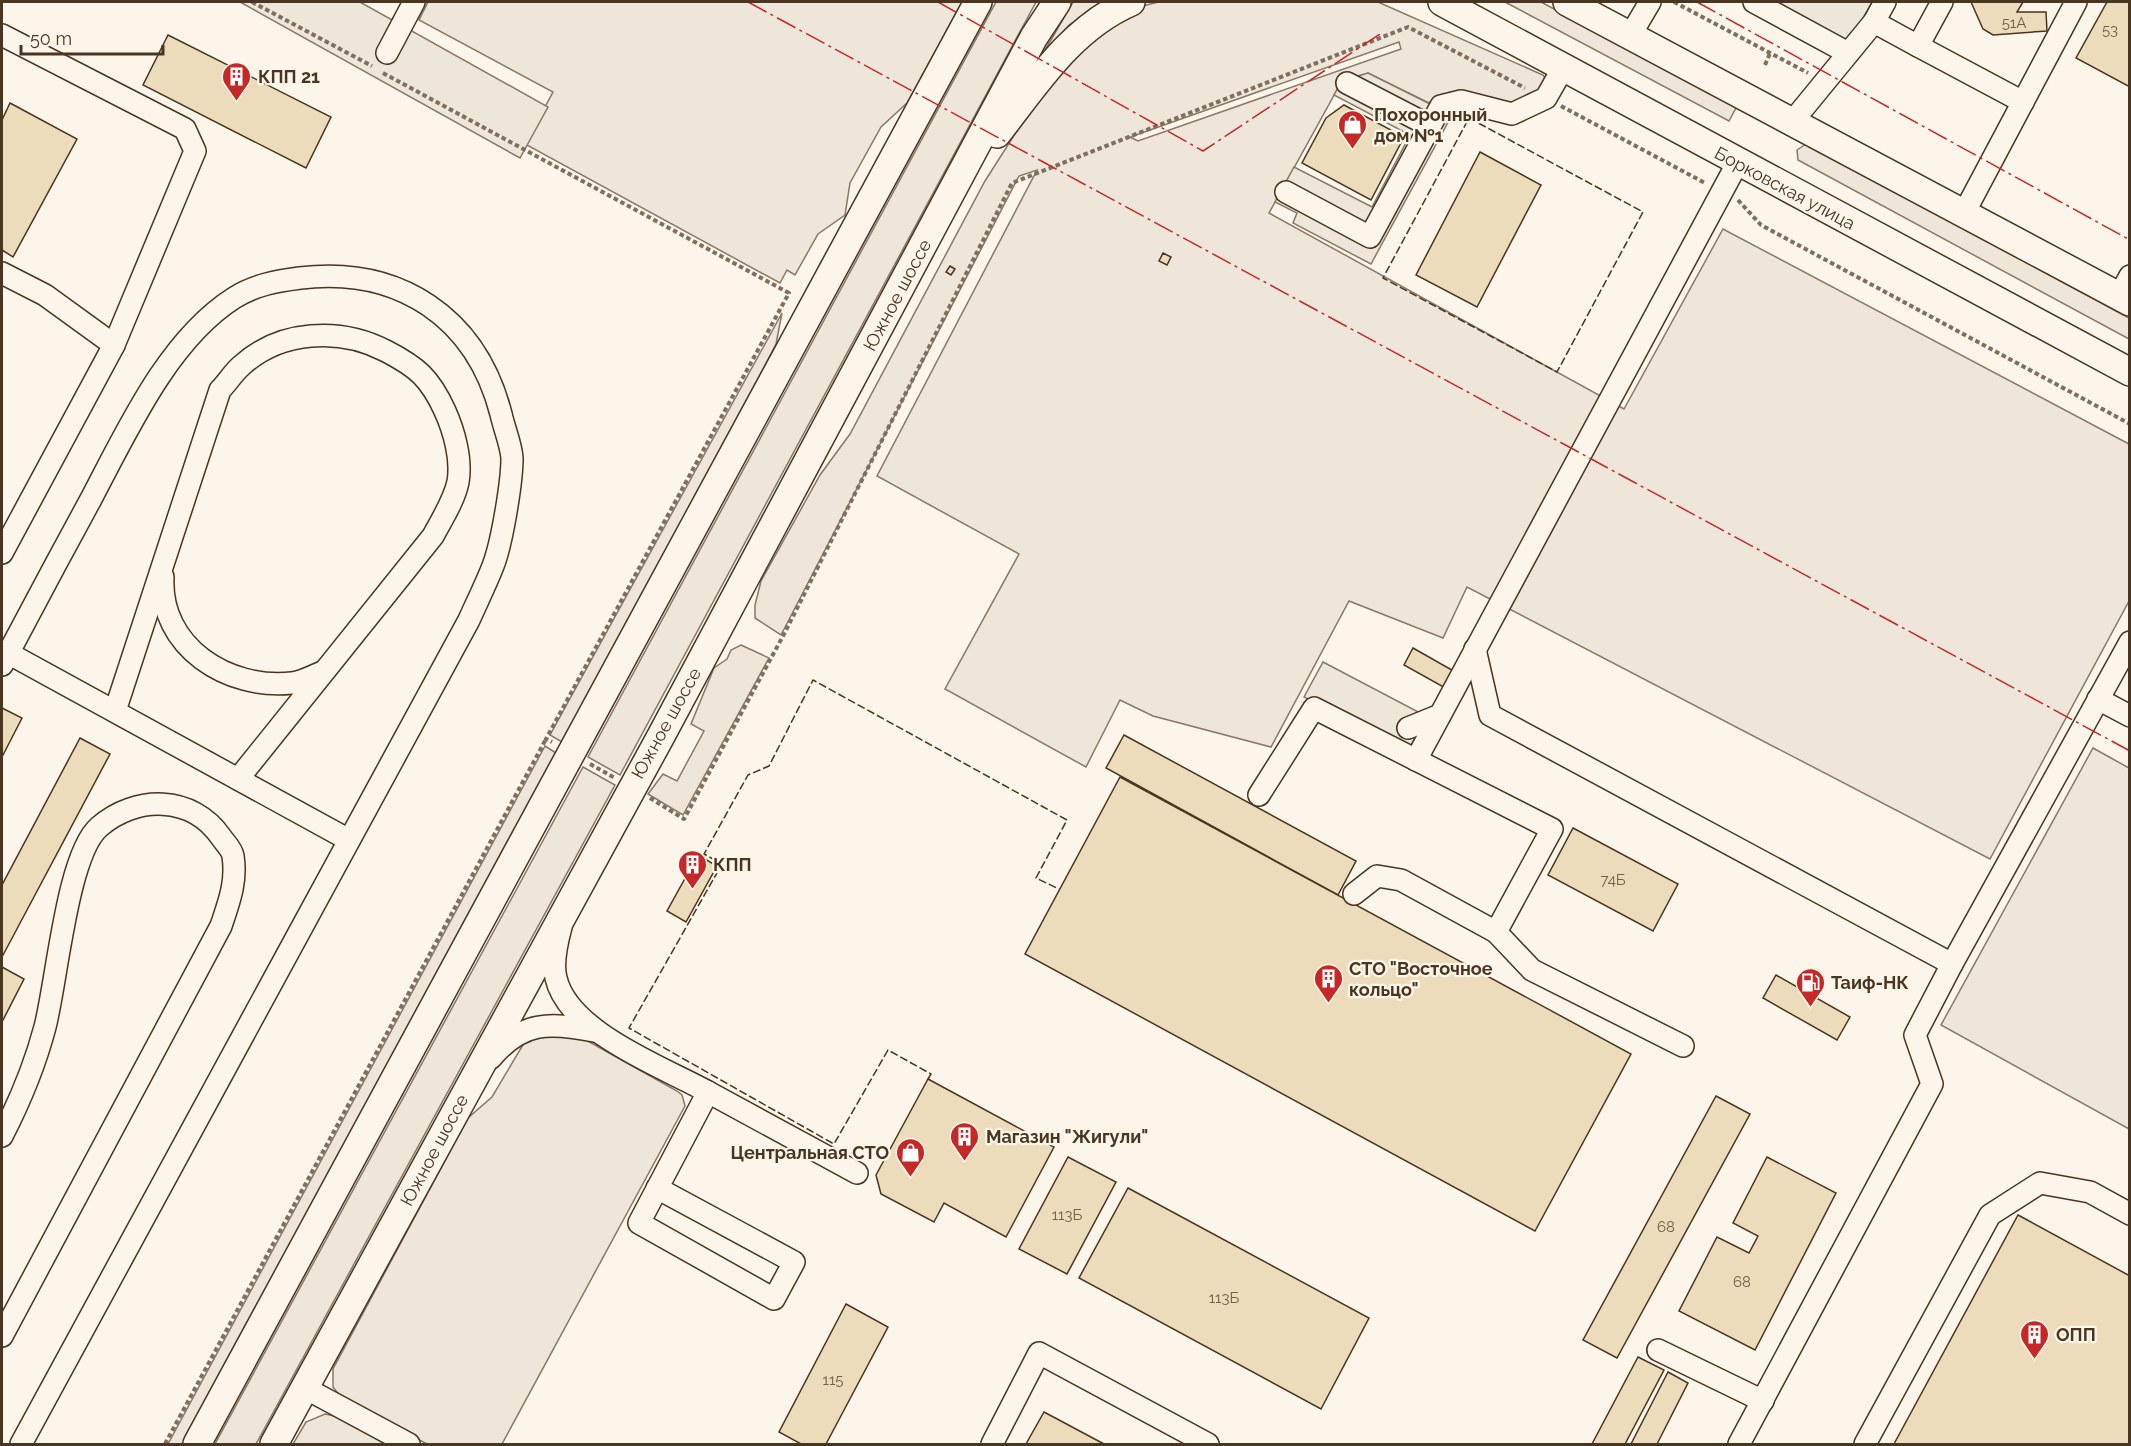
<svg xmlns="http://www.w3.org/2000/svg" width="2131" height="1446" font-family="Raleway,sans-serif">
  <rect width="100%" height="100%" fill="#fbf6e9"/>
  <g fill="#ede6d9" stroke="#887966" stroke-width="1.5" fill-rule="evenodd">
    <polygon points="428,2 962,2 907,103 881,127 850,183 845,215 818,234 795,275 787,270 780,283 525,144 553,92 419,20"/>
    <polygon points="996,2 1036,2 620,775 588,757"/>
    <polygon points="1073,2 1104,2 1069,25 1041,57"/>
    <path d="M 1158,2 L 1378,2 L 1543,75 L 1545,78 L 1542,89 L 1512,105 L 1427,102 L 1368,73 L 1342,81 L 1269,213 L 1624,409 L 1723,229 L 2129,444 L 2129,601 L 1990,859 L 1467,587 L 1443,638 L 1349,601 L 1271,747 L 1153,716 L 1120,700 L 1086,767 L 945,689 L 1019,554 L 877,476 L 1037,170 L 1019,176 L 781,635 L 755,618 L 755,605 L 761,581 L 820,475 L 850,434 L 985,181 L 1032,107 L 1070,52 L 1139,7 ZM 1399,42 L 1401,49 L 1138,141 L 1130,137 Z"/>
    <polygon points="1505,2 1541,2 1737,106 1729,121"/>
    <polygon points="1806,144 2129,318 2129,339 1798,160 1797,150"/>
    <polygon points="782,313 776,344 750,395 562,742 550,735"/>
    <polygon points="741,645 769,658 683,815 648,794 663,774 677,781 704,731 691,724 714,668 727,659 731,650"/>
    <polygon points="545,746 556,753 182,1444 168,1444"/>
    <polygon points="2093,748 2129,768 2129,1129 1941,1025"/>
    <polygon points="583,767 615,785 256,1444 215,1444"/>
    <polygon points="570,1031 677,1091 682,1095 685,1106 502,1444 427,1444 344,1401 333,1387 333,1369 468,1118 492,1097 524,1043 534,1034"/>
    <polygon points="325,1414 339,1417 390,1444 293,1444 306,1422"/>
  </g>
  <g fill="#ede7d9" stroke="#887966" stroke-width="1.5">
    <polygon points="240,2 360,2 548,107 520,158"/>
    <polygon points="1762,2 1872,2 1846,49"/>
    <polygon points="1368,73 1452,115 1371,264 1293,223 1297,213 1275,202 1294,167 1372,207 1410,135 1334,95 1342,81"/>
    <polygon points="1323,662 1426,716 1408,751 1304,697"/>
  </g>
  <g fill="#ecdcbc" stroke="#4a3520" stroke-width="1.5">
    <polygon points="1971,2 2023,2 2017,12 2046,12 2047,31 1993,35 1983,29"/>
    <polygon points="2107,2 2130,2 2130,87 2076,58"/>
    <polygon points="168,35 331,117 306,168 143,85"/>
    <polygon points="10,103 77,139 13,257 2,250 2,120"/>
    <polygon points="1344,105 1404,137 1371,200 1302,163 1326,118"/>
    <polygon points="1480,152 1541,185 1477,307 1416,275"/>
    <polygon points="1163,253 1171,257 1167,265 1159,261"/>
    <polygon points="950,266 955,269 951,275 946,272"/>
    <polygon points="1413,648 1466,678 1456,694 1404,665"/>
    <polygon points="2,708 22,718 2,757"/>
    <polygon points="1124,735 1356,861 1338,895 1106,768"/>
    <polygon points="80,738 110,754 2,957 2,885"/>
    <polygon points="1120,777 1631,1054 1535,1231 1025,954"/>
    <polygon points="1573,828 1678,884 1653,931 1548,875"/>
    <polygon points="698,855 717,866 686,922 667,911"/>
    <polygon points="2,967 24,979 2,1022"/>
    <polygon points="1776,975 1850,1017 1837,1040 1763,998"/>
    <polygon points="928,1079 1054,1147 1006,1237 944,1203 934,1222 881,1194 876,1175"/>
    <polygon points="1716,1096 1750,1114 1617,1358 1583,1340"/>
    <polygon points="1068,1157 1116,1182 1067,1274 1019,1249"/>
    <polygon points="1767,1157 1836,1193 1755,1350 1679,1311 1717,1237 1749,1253 1758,1236 1733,1223"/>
    <polygon points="1128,1188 1369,1318 1321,1409 1079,1278"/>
    <polygon points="2018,1215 2130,1276 2130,1444 1894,1444"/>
    <polygon points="846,1304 888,1327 826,1444 801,1444 779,1432"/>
    <polygon points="1638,1357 1664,1370 1625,1444 1592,1444"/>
    <polygon points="1668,1372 1688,1383 1657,1444 1631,1444"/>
    <polygon points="1044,1412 1104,1444 1026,1444"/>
  </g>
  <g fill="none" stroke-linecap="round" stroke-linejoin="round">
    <defs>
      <g id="minor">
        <polyline points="1754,2 1848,53"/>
        <polyline points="1874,22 1885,2"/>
        <polyline points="2,35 185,129 195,151 114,345 2,553"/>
        <polyline points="1630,36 1650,2"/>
        <polyline points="1918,46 2023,102"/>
        <polyline points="387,53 414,2"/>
        <polyline points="1347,83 1430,126"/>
        <polyline points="1792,122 1874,22 1918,46 1942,2"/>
        <polyline points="1286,192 1370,237 1441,106 1461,101 1512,114 1546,98 1563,68"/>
        <polyline points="1964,213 2076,2"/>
        <polyline points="2,273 45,295 114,345"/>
        <polyline points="2119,296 2130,276"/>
        <path d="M 163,577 C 159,647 228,690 292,683 C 303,682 314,675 323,672"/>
        <polyline points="1475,649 1490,715 1952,964 1915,1035 1932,1084 1739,1444"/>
        <polyline points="8,653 349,840"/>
        <path d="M 2,665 C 31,610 61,554 91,499 C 127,431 168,340 234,298 C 254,285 277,281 300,278 C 399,266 476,317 501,414 C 504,428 511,444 512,458 C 512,482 502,543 493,566 C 486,584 477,602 469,620 L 21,1444"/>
        <polyline points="2098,699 2130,716"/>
        <path d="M 115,711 L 220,390 C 227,383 233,373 241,366 C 280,330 340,327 386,351 C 417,367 430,378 445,411 C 454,431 462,459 458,482 C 454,501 442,519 433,536 L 238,779"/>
        <polyline points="1408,728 1440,715"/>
        <polyline points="1416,760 1738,162"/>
        <polyline points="1259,795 1314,708 1552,829 1496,932 1401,880 1377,876 1354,894"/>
        <path d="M 561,927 C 557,942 552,963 556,978 C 568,1032 663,1067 708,1092 L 639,1223 L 774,1299 L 794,1262 L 657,1188"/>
        <polyline points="1496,932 1532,970 1683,1046"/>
        <polyline points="1952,964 2130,642"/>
        <path d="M 491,1058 C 522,1021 550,1022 594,1031"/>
        <polyline points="708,1092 857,1173"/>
        <path d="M 2,1136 C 20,1101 35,1065 45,1027 C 57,981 67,855 99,827 C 136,795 192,795 221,837 C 225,843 232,849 233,856 C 237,882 229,902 221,926 L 2,1336"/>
        <polyline points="1658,1350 1763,1401"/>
        <polyline points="305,1388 409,1444"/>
        <polyline points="992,1444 1039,1353 1208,1444"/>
        <polyline points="1865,1444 1990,1215 2040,1183 2090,1192 2130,1214"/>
      </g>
      <g id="major">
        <polyline points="1442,2 2130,372"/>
        <polyline points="1567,2 2130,302"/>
        <path d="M 997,134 C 1036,84 1071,28 1131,2"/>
        <polyline points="197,1444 978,2"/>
        <polyline points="274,1444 661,736 1034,37 1057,2"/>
      </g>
    </defs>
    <use href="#minor" stroke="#4a3520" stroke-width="24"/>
    <use href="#major" stroke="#4a3520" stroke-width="30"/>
    <g stroke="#7f6f5c" stroke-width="4" stroke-dasharray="4.5 3" stroke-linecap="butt">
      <polyline points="252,2 372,66"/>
      <polyline points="1674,2 1808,73"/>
      <polyline points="1765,65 1770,53"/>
      <polyline points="383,73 789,293 546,739 552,742"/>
      <polyline points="1561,106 1705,183"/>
      <polyline points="1738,200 1761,225 2130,424"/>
      <polyline points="590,764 615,778"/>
      <polyline points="650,798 684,819 783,636 1012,183 1408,27 1525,88"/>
      <polyline points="165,1444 546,739"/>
    </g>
    <use href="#minor" stroke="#fbf6e9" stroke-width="21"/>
    <use href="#major" stroke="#fbf6e9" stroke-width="27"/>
    <g stroke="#4a3520" stroke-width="1.5" stroke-dasharray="8 3" stroke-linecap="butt">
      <polygon points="1469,118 1643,212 1557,372 1383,278"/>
      <polyline points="928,1079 931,1074 888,1050 834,1144 629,1028 722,864 704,854 748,775 769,766 813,680 1067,820 1036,878 1059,889"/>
    </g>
    <g stroke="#c62828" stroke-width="1.5" stroke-dasharray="21 4.5 3 4.5" stroke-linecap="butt">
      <polyline points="748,2 2130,751"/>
      <polyline points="938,2 1203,151 1380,34"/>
      <polyline points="1697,2 2130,240"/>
    </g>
  </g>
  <defs>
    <symbol id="building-pin" viewBox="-11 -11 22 30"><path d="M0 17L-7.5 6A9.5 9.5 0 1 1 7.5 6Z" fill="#c62828" stroke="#fbf6e9"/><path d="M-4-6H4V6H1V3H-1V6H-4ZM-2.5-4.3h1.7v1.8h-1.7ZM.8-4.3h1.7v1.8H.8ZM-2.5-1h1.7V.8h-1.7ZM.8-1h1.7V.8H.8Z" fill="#fff"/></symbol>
    <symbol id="shop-pin" viewBox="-11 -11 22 30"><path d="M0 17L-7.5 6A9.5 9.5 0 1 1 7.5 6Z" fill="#c62828" stroke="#fbf6e9"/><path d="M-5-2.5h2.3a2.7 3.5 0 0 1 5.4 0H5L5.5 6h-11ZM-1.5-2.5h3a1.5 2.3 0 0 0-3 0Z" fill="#fff"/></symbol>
    <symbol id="fuel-pin" viewBox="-11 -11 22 30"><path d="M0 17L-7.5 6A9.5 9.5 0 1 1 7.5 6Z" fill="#c62828" stroke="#fbf6e9"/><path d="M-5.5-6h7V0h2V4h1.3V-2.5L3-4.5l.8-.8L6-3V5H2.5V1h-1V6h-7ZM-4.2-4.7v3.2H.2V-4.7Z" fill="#fff"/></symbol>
  </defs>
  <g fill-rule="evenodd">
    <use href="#building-pin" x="220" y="60" width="33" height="45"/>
    <use href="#shop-pin" x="1336" y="108" width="33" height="45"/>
    <use href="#building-pin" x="676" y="848" width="33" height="45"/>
    <use href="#building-pin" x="1312" y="962" width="33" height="45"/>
    <use href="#fuel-pin" x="1794" y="966" width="33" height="45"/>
    <use href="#building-pin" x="948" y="1120" width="33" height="45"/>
    <use href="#shop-pin" x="894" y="1136" width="33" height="45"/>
    <use href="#building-pin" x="2018" y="1318" width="33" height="45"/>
  </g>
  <g text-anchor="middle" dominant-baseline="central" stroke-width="4.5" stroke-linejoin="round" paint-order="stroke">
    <g font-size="15" fill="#725f47">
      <text x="2014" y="23">51А</text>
      <text x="2110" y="30">53</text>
      <text x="1613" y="880">74Б</text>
      <text x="1067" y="1215">113Б</text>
      <text x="1666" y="1227">68</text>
      <text x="1742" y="1282">68</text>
      <text x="1224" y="1298">113Б</text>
      <text x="833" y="1380">115</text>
    </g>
    <g font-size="18" font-weight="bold" fill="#4a3520" stroke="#fbf6e9" text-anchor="start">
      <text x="258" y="76">КПП 21</text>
      <text x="1374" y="114">Похоронный<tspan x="1374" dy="21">дом №1</tspan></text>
      <text x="713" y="864">КПП</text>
      <text x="1349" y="968">СТО "Восточное<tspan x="1349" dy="21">кольцо"</tspan></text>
      <text x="1831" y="982">Таиф-НК</text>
      <text x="986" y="1136">Магазин "Жигули"</text>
      <text x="889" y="1152" text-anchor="end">Центральная СТО</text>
      <text x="2056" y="1334">ОПП</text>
    </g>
    <g font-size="18" fill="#4a3520" stroke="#fbf6e9">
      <text transform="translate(1785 188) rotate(28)">Борковская улица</text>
      <text transform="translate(897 295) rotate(-62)">Южное шоссе</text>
      <text transform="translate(666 723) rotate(-61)">Южное шоссе</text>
      <text transform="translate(434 1150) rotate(-62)">Южное шоссе</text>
    </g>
  </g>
  <rect width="2131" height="1446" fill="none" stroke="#4a3520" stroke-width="6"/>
  <path d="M21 45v9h142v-9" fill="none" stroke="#4a3520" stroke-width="3"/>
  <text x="30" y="45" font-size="18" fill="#4a3520" stroke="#fbf6e9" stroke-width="4.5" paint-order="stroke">50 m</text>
</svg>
